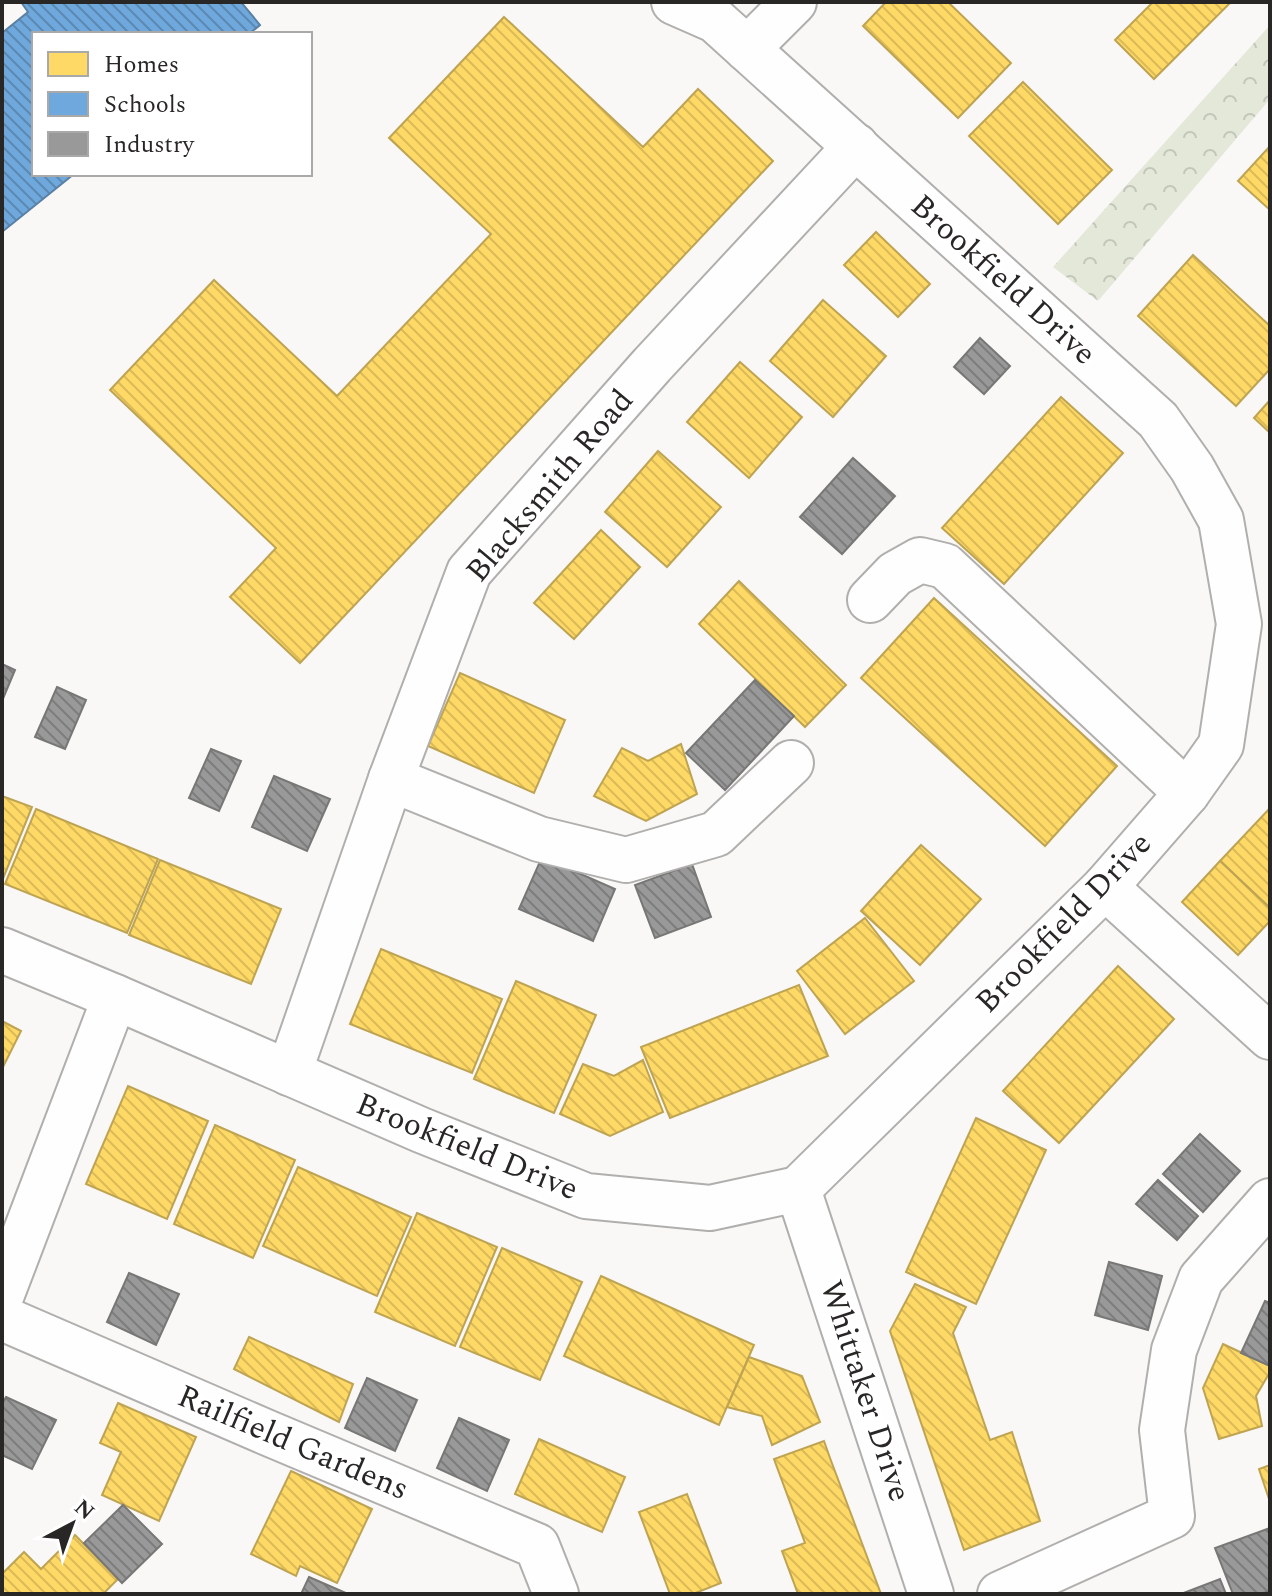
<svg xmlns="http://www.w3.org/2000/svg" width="1272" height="1596" font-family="Spectral,serif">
  <defs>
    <pattern id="park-crowns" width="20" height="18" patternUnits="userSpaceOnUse" patternTransform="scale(2)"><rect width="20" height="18" fill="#e3e8d9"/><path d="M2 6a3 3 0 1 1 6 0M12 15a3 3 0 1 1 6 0" fill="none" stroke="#c3c7ba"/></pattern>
    <pattern id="homes-back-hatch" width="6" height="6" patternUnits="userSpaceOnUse" patternTransform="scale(2)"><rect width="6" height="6" fill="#ffd966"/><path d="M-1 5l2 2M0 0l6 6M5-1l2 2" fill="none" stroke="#dbba58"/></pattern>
    <pattern id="schools-back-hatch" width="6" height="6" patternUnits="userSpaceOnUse" patternTransform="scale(2)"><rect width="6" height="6" fill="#6fa8dc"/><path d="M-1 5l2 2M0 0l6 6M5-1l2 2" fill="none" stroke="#5b89b2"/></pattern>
    <pattern id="industry-back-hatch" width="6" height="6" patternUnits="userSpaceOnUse" patternTransform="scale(2)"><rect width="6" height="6" fill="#999"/><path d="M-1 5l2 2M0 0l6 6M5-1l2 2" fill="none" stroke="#7d7d7d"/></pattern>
  </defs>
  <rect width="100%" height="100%" fill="#faf8f6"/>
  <polygon fill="url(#park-crowns)" points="1270,25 1270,99 1098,301 1053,267"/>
  <g fill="url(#homes-back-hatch)" stroke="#bea452" stroke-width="2">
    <polygon points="886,2 948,2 1011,63 958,118 863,26"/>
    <polygon points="1153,2 1231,2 1154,79 1115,40"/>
    <polygon points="504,17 643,147 698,89 773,161 300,663 230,597 276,548 110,390 214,280 337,396 491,234 389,138"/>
    <polygon points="1023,82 1112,170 1058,224 969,136"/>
    <polygon points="1270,146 1270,210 1238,181"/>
    <polygon points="876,232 930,284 898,317 844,265"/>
    <polygon points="1193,255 1270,326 1270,369 1236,406 1138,316"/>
    <polygon points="823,300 886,356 833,417 770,361"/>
    <polygon points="740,362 802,417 749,478 687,422"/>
    <polygon points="1061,397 1123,453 1004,584 942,528"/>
    <polygon points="1270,400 1270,433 1254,418"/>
    <polygon points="658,451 721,507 667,567 605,512"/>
    <polygon points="601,530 640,567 574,639 534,603"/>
    <polygon points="739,581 846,685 805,727 699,624"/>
    <polygon points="934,598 1117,766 1045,846 861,678"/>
    <polygon points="460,673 565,720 534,793 428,746"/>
    <polygon points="681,744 697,794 646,821 594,796 622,748 648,761"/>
    <polygon points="2,796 32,807 2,881"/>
    <polygon points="1270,808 1270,908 1220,861"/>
    <polygon points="36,809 158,859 127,933 5,884"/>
    <polygon points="921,845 981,899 920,965 861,911"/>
    <polygon points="160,860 281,909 251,984 129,935"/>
    <polygon points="1220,861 1270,908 1270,921 1238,955 1182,902"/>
    <polygon points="865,918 914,981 845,1034 797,971"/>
    <polygon points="381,949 502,999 472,1073 350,1024"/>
    <polygon points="1118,966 1174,1019 1059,1143 1003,1091"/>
    <polygon points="516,981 596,1015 554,1113 474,1079"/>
    <polygon points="799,985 828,1056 670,1118 641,1047"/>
    <polygon points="2,1021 21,1031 2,1069"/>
    <polygon points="643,1060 663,1112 610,1136 560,1114 583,1064 614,1076"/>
    <polygon points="128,1086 208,1121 167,1219 86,1184"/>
    <polygon points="976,1118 1046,1150 976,1304 906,1272"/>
    <polygon points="215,1125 295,1160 253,1258 174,1224"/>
    <polygon points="298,1167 411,1217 377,1296 263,1246"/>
    <polygon points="417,1213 497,1247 455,1346 375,1312"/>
    <polygon points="502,1248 582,1282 540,1380 460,1347"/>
    <polygon points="601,1276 754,1345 719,1425 564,1356"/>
    <polygon points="915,1284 966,1307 953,1333 990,1440 1012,1432 1040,1521 964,1550 890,1331"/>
    <polygon points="249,1337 353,1384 339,1422 234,1369"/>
    <polygon points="1223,1344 1270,1366 1270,1372 1256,1396 1262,1426 1219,1439 1203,1388"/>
    <polygon points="749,1357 802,1376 820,1422 772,1445 762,1416 727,1407"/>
    <polygon points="118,1403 196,1437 159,1521 102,1495 121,1452 100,1443"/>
    <polygon points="539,1439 625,1477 602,1532 515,1494"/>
    <polygon points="824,1441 830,1458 881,1594 798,1594 782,1551 805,1543 774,1459"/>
    <polygon points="1270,1465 1270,1502 1259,1469"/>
    <polygon points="291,1471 372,1509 337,1583 300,1566 296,1576 251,1554"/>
    <polygon points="687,1494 721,1583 693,1594 670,1594 639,1512"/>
    <polygon points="75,1535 118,1579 103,1594 4,1594 2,1592 2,1574 24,1552 41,1569"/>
  </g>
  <polygon fill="url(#schools-back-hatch)" stroke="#5a81a5" stroke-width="2" points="21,2 241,2 260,25 249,34 34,34 34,174 74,174 2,232 2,33 28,12"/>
  <g fill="url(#industry-back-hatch)" stroke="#777776" stroke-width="2">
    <polygon points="980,338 1010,366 984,394 954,367"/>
    <polygon points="853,458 895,496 842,554 800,517"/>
    <polygon points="2,664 15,670 2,701"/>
    <polygon points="755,680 794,716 725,790 686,753"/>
    <polygon points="57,687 86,700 65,749 35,737"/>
    <polygon points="211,749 241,761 219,811 189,798"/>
    <polygon points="274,776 330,799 307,851 252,827"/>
    <polygon points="542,857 615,889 593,941 519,909"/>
    <polygon points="692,864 711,917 655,938 635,885"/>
    <polygon points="1200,1134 1240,1171 1203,1212 1163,1174"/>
    <polygon points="1158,1180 1198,1216 1177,1240 1136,1204"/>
    <polygon points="1109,1262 1162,1276 1148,1330 1095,1315"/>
    <polygon points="129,1273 179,1294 156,1345 107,1322"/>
    <polygon points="1265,1301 1270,1303 1270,1366 1241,1353"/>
    <polygon points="367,1378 417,1400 395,1451 345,1428"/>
    <polygon points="6,1397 56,1420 32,1469 2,1455 2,1404"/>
    <polygon points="459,1418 509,1440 487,1491 437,1468"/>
    <polygon points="123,1505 162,1544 122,1583 84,1543"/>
    <polygon points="1270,1528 1270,1591 1260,1594 1233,1594 1215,1548"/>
    <polygon points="309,1577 348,1594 301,1594"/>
    <polygon points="1220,1579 1226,1594 1181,1594"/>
  </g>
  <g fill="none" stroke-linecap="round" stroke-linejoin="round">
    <defs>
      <g id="street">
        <polyline points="747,49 794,2"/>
        <polyline points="870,600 895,574 920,560 945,566 1187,793"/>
        <polyline points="391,779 539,839 626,860 716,834 791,763"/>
        <polyline points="1105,887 1270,1037"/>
        <polyline points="2,950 115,997 421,1130 586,1196 710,1208 798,1189 1105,887 1187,793 1221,745 1239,624 1221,520 1192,468 1158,420 715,20 674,2"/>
        <polyline points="289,1073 391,779 469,572 652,365 856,146"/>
        <polyline points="798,1189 931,1594"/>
        <polyline points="2,1294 115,997"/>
        <polyline points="2,1318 268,1433 537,1546 556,1594"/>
        <polyline points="1000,1594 1172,1516 1162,1430 1174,1350 1201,1279 1270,1201"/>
      </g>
    </defs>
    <use href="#street" stroke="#b0afad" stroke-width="48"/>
    <use href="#street" stroke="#fefefe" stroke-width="44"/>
  </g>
  <g text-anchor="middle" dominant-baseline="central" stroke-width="8" stroke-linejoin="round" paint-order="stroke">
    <g font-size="32" fill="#282725" stroke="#fff">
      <text transform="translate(1003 280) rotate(42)">Brookfield Drive</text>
      <text transform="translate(550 486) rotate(-50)">Blacksmith Road</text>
      <text transform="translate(1064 923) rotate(-46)">Brookfield Drive</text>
      <text transform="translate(467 1147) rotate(22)">Brookfield Drive</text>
      <text transform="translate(865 1391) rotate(72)">Whittaker Drive</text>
      <text transform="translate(293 1443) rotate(23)">Railfield Gardens</text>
    </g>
  </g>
  <rect width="1272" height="1596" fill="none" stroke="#282725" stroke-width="8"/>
  <rect x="32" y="32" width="280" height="144" fill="#ffffff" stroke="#a9a9a8" stroke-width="2"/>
  <rect x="48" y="52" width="40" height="24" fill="#ffd966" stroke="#a9a9a8" stroke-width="2"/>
  <text x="104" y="72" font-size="24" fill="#282725">Homes</text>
  <rect x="48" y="92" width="40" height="24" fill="#6fa8dc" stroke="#a9a9a8" stroke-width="2"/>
  <text x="104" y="112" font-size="24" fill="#282725">Schools</text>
  <rect x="48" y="132" width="40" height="24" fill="#999999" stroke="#a9a9a8" stroke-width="2"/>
  <text x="104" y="152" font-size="24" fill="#282725">Industry</text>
  <g transform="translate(72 1524) rotate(41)" stroke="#ffffff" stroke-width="6" paint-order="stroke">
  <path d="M0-6L14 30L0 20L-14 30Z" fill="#282725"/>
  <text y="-12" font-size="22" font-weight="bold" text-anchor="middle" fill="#282725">N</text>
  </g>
</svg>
